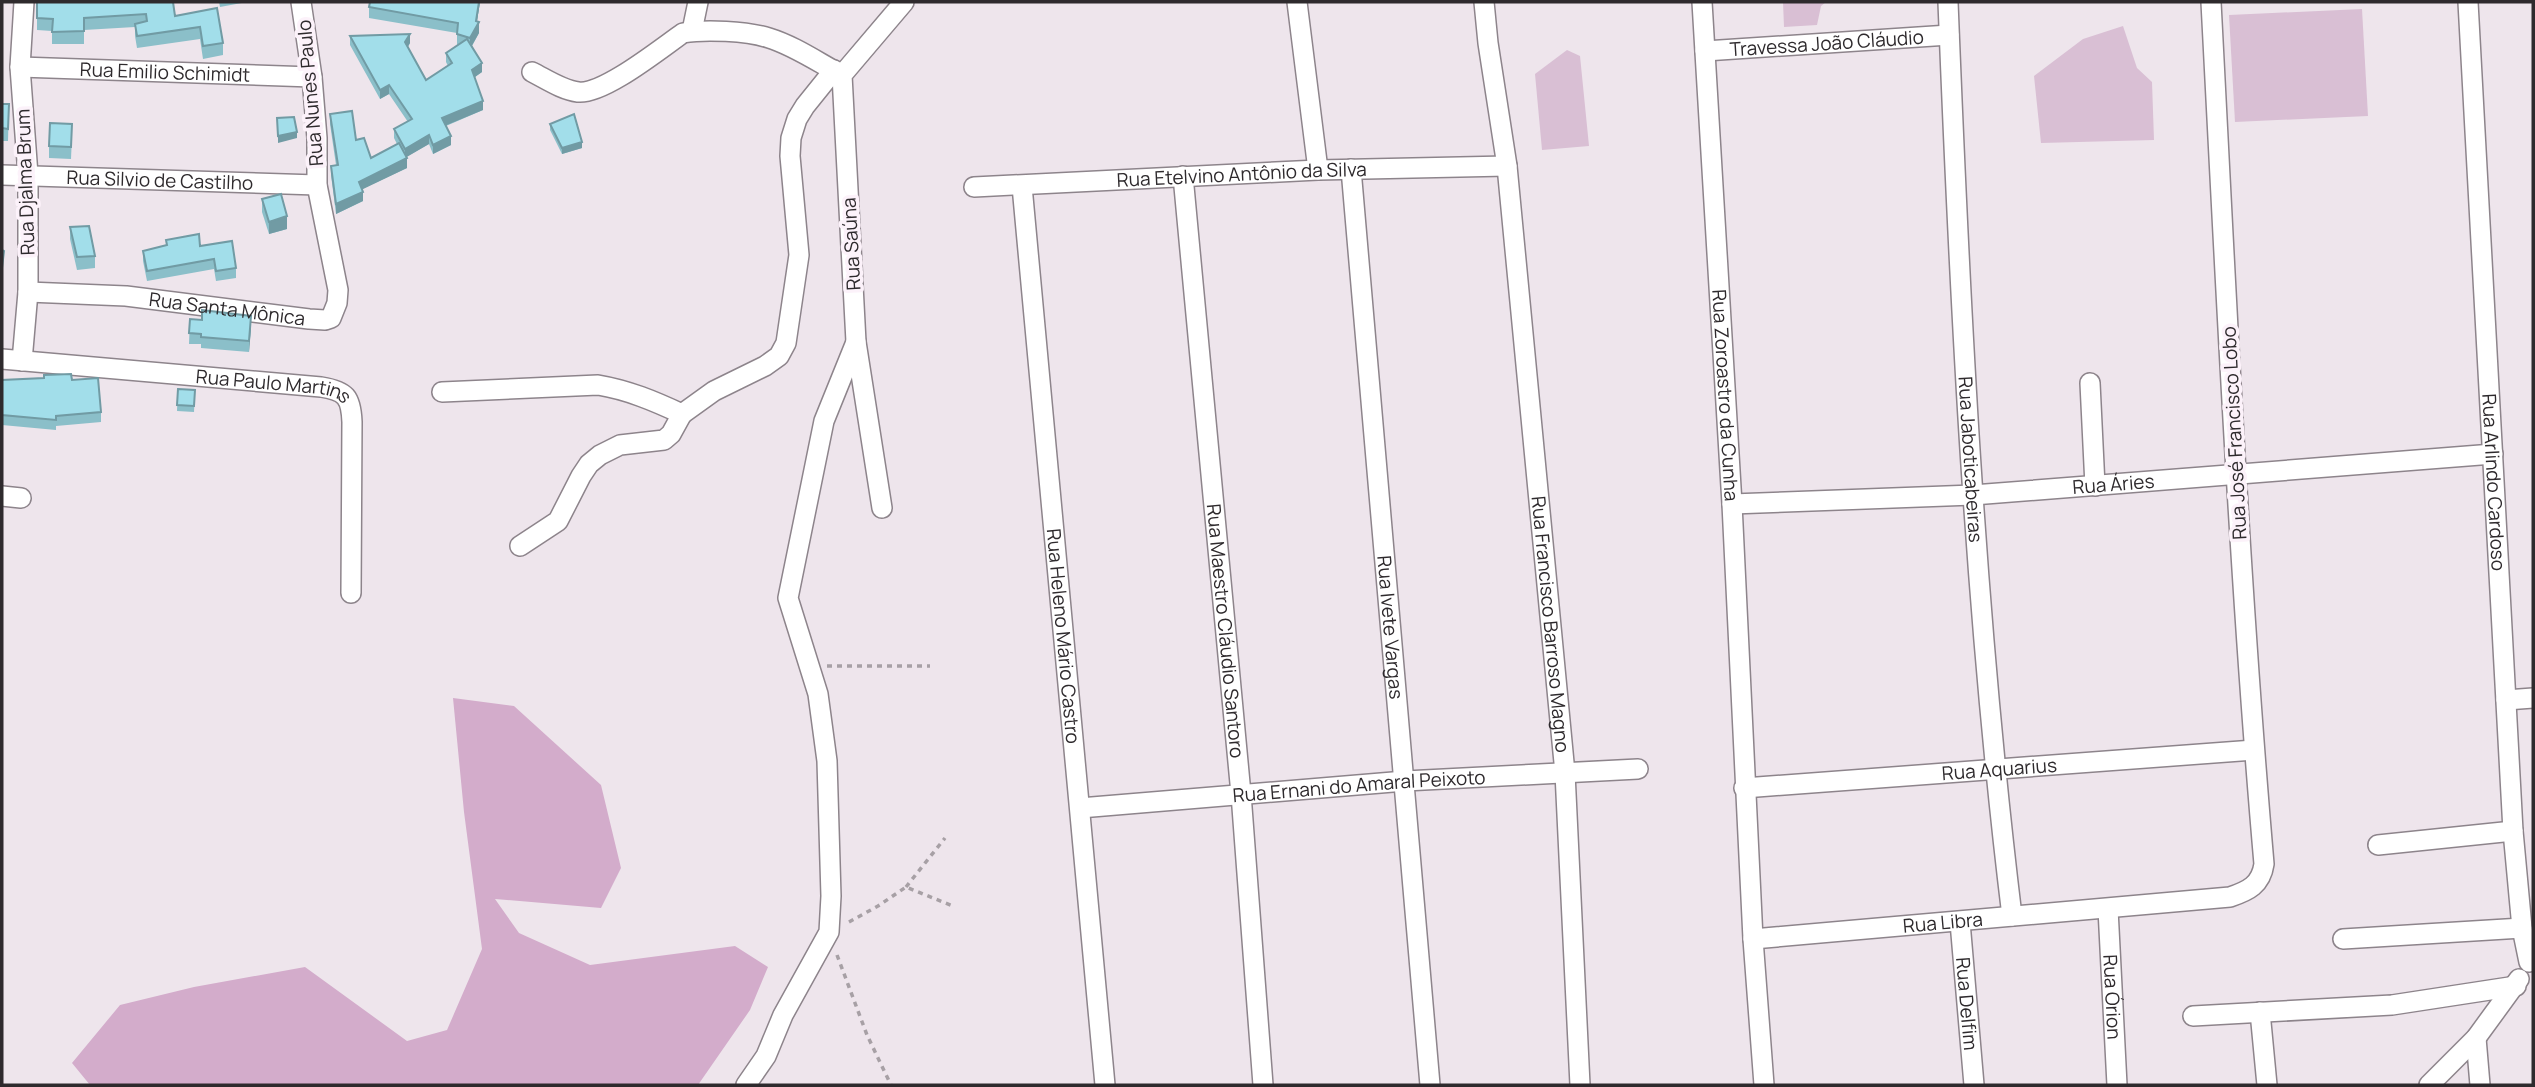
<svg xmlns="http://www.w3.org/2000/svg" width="2535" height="1087" font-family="Manrope,sans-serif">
  <rect width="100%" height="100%" fill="#eee5ec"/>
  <g fill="#d9bfd4">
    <polygon points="1783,2 1826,2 1821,6 1817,25 1784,27"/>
    <polygon points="2362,9 2368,116 2235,122 2229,15"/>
    <polygon points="2123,26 2137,68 2152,82 2154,140 2041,143 2034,76 2083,39"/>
    <polygon points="1567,50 1580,56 1589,146 1542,150 1535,74"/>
  </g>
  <polygon fill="#d3accb" points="453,698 514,706 601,785 621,868 601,908 495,899 519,933 590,965 735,946 768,967 750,1010 698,1085 90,1085 72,1063 120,1005 194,987 305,967 407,1041 447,1030 482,949 464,812"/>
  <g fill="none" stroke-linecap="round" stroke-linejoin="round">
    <defs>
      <g id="minor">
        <polyline points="1297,2 1318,170"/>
        <path id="s1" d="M 1484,2 L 1488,43 L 1507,166 L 1565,773 L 1580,1085"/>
        <path id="s2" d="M 1702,2 L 1732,504 L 1753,939 L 2230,897 C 2248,891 2261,885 2264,864 C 2239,577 2226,289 2211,2"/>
        <path id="s3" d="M 1948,2 C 1960,307 1975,613 2012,916"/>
        <path id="s4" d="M 2468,2 L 2513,831 L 2522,928 L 2529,962"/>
        <polyline points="692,31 698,2"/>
        <path id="s5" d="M 1705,51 L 1949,35"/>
        <path id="s6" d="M 20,67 L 312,77"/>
        <path d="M 532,72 C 546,79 562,90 578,92 C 603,95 660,49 683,33 C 705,29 747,31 769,38 C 795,46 819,63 842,75"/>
        <path id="s7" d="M 1351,169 L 1430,1085"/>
        <path id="s8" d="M 2,175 L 317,185"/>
        <path id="s9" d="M 1183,176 L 1241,794 L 1263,1085"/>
        <path id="s10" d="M 1022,186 L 1105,1085"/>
        <path id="s11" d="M 974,187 L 1318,170 L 1507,166"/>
        <path id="s12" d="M 28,292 L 126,296 L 309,319 L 325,320 L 331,318 L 337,303 L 338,290 L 317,185 L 317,138 L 312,77 L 301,2"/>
        <path id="s13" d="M 2,359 L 321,387 C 346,391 351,397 352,422 L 351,593"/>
        <polyline points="22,361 28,292 28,175 20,67 24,2"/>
        <polyline points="2090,383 2095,486"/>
        <path d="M 442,392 L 598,385 C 628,390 654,401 682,414 L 714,391 L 765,366 L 779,356 L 786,343 L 799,255 L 790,156 L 791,138 L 797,119 L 805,106 L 834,70"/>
        <polyline points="2,496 21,498"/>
        <path id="s14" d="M 1732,504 L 1973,495 L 2493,454"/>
        <polyline points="882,508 856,342 842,75 904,2"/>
        <polyline points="520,546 558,521 581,476 589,464 600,455 620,445 664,440 671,434 682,414"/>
        <polyline points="2506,700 2533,698"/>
        <path id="s15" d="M 1744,788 L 2254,750"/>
        <path id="s16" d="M 1080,808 L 1405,781 L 1638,769"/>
        <polyline points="2378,845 2513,831"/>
        <path id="s17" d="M 2108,909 L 2117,1085"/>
        <path id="s18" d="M 1960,922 L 1974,1085"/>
        <polyline points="1753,939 1764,1085"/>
        <polyline points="2343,939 2522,928"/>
        <polyline points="2260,1012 2267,1085"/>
        <polyline points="2193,1016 2392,1005 2516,986"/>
        <polyline points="2476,1038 2480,1085"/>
        <polyline points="746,1085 766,1056 783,1015 829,932 831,896 827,761 818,694 788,598 824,421 856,342"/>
        <polyline points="2429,1085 2476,1038 2519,979"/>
      </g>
    </defs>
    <use href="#minor" stroke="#8d848b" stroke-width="22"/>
    <g stroke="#a7a0a5" stroke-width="3.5" stroke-dasharray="5 5" stroke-linecap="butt">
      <polyline points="827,666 930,666"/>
      <polyline points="906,887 945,838"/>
      <polyline points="849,922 878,906 906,887 953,906"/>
      <polyline points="837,955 867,1035 891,1085"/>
    </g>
    <use href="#minor" stroke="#fff" stroke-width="19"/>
  </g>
  <g fill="#8bbfc9">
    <polygon points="37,2 175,16 217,8 223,43 223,55 203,59 200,39 137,48 135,36 135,27 84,30 84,44 52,44 52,31 37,30"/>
    <polygon points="219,2 247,2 220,7"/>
    <polygon points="480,2 477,21 479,33 472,46 482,72 475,77 483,110 446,126 451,145 433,154 429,144 406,157 407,168 362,189 363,201 336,214 331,175 331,166 336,165 330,124 330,114 356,140 371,158 397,144 394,138 394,129 408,122 389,94 380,99 350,45 350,36 410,43 408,47 426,80 448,66 446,62 446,53 458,45 457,44 457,33 369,18 369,7"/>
    <polygon points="2,104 9,104 8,141 2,141"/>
    <polygon points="550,124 582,148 562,154 550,130"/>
    <polygon points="72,136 71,159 49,158 49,146"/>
    <polygon points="262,199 287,229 269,234 262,212"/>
    <polygon points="70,227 95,256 95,268 77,270 70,239"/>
    <polygon points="166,240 200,246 236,268 236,278 216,281 214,269 147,281 143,261 143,251 166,245"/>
    <polygon points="190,319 251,326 249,352 201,348 201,344 189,344"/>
    <polygon points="2,380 72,380 101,412 101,422 56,426 56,430 2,425"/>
    <polygon points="178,389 195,390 194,412 177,411"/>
  </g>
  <g fill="#719ba4">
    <polygon points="479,2 480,2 476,27 479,22 479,33 470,49 470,38 476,21"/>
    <polygon points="410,34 410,43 405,51 405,42"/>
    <polygon points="482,63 482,72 472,79 472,70"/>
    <polygon points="389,85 389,94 380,99 380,90"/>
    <polygon points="483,101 483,110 442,127 442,118"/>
    <polygon points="297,132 297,138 278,143 278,136"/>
    <polygon points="429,135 429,144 405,158 405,149"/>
    <polygon points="451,136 451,145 433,154 433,145"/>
    <polygon points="582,142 582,148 562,154 562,148"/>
    <polygon points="407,158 407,168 359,191 359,182"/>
    <polygon points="363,192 363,201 336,214 336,204"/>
    <polygon points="287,216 287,229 269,234 269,222"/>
    <polygon points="251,316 251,326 249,352 249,341"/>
  </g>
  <g fill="#a2deea" stroke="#719ba4" stroke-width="2">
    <polygon points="37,2 173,2 175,16 217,8 223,43 203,46 200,27 137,36 135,24 147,21 146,14 84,18 84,31 52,32 53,19 37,18"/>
    <polygon points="370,2 479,2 476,21 479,22 470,38 457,34 458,23 369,7"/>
    <polygon points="410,34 405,42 426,80 452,63 446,53 467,39 482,63 472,70 483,101 442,118 451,136 433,145 429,135 405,149 394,129 412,119 389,85 380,90 350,36"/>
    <polygon points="2,104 9,104 8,129 2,128"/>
    <polygon points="352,111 356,140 364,138 371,158 399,143 407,158 359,182 363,192 336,204 331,166 338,165 330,114"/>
    <polygon points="574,114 582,142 562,148 550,124"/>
    <polygon points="294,117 297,132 278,136 277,118"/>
    <polygon points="50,123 72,124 71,147 49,146"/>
    <polygon points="281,194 287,216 269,222 262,199"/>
    <polygon points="89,226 95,256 77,257 70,227"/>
    <polygon points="199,234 200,246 232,241 236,268 216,271 214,259 147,271 143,251 167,245 166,240"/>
    <polygon points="2,250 4,251 2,268"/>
    <polygon points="202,310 251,316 249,341 201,337 201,334 189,333 190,319 202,320"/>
    <polygon points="71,374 72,380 98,378 101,412 56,416 56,420 2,415 2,380 44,378 44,375"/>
    <polygon points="178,389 195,390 194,406 177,405"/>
  </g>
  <g text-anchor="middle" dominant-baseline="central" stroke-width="7" stroke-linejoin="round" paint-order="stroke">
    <g font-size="19" fill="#2e2a2d" stroke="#fcf2fa">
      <text stroke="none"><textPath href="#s5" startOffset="122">Travessa João Cláudio</textPath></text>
      <text stroke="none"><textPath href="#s6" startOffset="145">Rua Emilio Schimidt</textPath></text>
      <text transform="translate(310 93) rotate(-95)">Rua Nunes Paulo</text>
      <text stroke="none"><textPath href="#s11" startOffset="268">Rua Etelvino Antônio da Silva</textPath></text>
      <text stroke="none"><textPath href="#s8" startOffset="158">Rua Silvio de Castilho</textPath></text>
      <text transform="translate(25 182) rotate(-92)">Rua Djalma Brum</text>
      <text transform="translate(851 244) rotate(-93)">Rua Saúna</text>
      <text stroke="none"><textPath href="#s12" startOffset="200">Rua Santa Mônica</textPath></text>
      <text stroke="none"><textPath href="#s13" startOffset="273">Rua Paulo Martins</textPath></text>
      <text stroke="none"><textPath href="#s2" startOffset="394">Rua Zoroastro da Cunha</textPath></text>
      <text transform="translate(2234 433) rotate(-93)">Rua José Francisco Lobo</text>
      <text stroke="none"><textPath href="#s3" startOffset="458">Rua Jaboticabeiras</textPath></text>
      <text stroke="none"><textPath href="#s4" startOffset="481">Rua Arlindo Cardoso</textPath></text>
      <text stroke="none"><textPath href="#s14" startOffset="382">Rua Áries</textPath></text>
      <text stroke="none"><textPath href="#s1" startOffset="626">Rua Francisco Barroso Magno</textPath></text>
      <text stroke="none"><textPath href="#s7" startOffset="460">Rua Ivete Vargas</textPath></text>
      <text stroke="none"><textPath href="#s9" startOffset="457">Rua Maestro Cláudio Santoro</textPath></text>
      <text stroke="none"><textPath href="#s10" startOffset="452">Rua Heleno Mário Castro</textPath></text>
      <text stroke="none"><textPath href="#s15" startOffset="256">Rua Aquarius</textPath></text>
      <text stroke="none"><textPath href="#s16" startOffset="280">Rua Ernani do Amaral Peixoto</textPath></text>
      <text stroke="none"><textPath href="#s2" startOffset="1129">Rua Libra</textPath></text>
      <text stroke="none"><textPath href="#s17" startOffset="88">Rua Órion</textPath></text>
      <text stroke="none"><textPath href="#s18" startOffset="82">Rua Delfim</textPath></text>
    </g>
  </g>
  <rect width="2535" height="1087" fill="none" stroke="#2e2a2d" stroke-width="7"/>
</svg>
